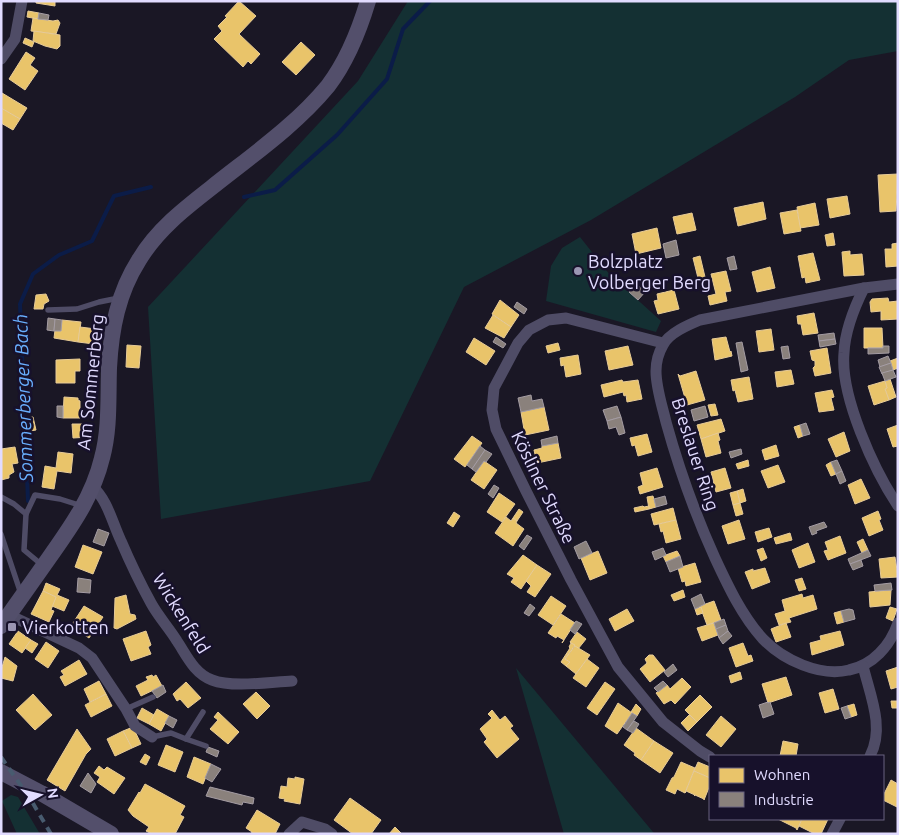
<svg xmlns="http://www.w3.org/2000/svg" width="899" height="835" font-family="Ubuntu,sans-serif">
  <rect width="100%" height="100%" fill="#1a1725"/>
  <g fill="#143033">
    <polygon points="408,1 898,1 898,51 849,60 795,97 591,220 464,287 370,481 161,519 148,307 358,81"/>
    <polygon points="580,237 610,275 661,321 656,332 546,301 551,266 562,248"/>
    <polygon points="516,668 653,832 655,834 564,834"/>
    <polygon points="11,795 18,797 40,834 17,834 2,801"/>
  </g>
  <g fill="#e9c46a" stroke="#e7cb97">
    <polygon points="36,1 55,1 55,6 36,3"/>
    <polygon points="239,1 256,16 239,34 260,54 251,64 248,61 243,67 214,39 222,31 218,26 227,17 225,16"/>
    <polygon points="28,11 39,13 38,19 27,17"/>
    <polygon points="33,18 53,21 58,20 60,23 56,34 31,31"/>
    <polygon points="34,31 60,35 60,46 57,49 45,46 33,41"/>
    <polygon points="25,38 34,42 32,47 23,43"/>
    <polygon points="301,42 315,55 296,75 282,62"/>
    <polygon points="26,52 35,58 30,65 38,71 25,90 9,79"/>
    <polygon points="2,93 27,108 20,119 1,108"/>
    <polygon points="1,108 20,119 13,130 1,123"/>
    <polygon points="898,174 896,211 880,212 878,175"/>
    <polygon points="847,196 850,214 830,218 827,199"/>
    <polygon points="763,202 766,219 738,226 734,208"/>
    <polygon points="815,203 819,225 800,228 797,207"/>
    <polygon points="797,210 801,231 784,234 780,213"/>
    <polygon points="692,213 696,230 677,234 673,217"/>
    <polygon points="657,228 661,248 636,254 632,234"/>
    <polygon points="833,233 835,245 827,246 825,235"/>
    <polygon points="898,243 898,266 886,267 885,249 892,249 892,244"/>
    <polygon points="850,251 850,255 862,254 864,275 844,276 842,252"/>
    <polygon points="813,253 820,280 806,283 805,277 802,278 798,256"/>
    <polygon points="700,256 705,277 698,278 693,258"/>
    <polygon points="770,267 775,288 757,292 752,272"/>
    <polygon points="726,271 731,291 725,292 727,301 710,305 708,296 716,294 711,274"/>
    <polygon points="674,290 679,309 658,314 654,301 658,300 657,294"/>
    <polygon points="46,294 49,301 44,304 43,309 34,309 36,295"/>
    <polygon points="888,298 889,302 898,301 898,319 881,320 881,311 871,312 870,302 872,299"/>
    <polygon points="500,300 519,315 511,327 492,314"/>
    <polygon points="814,313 818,333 803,335 801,324 798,324 797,316"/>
    <polygon points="493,315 511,327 504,338 485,328"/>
    <polygon points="62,320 81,322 78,342 54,338 55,330 61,331"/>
    <polygon points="80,327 96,329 94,344 78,342"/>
    <polygon points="864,328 882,328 883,348 864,348"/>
    <polygon points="771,329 774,350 759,352 756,331"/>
    <polygon points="726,337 730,352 731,351 732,356 715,360 712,339"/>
    <polygon points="474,338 495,351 486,365 466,352"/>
    <polygon points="558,343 560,350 548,353 546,346"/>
    <polygon points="127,345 141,346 139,368 126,367"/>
    <polygon points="628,346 633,365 609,370 605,351"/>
    <polygon points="827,348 831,373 815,376 813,368 815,366 815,361 812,360 810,351"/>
    <polygon points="578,355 581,374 566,377 564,365 561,366 560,358"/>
    <polygon points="898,358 898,368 893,370 890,361"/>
    <polygon points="80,359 80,371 75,371 75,383 56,383 56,360"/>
    <polygon points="791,370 794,384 777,387 775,372"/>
    <polygon points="696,371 705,400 687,405 678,374 680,376"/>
    <polygon points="749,377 753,399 738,402 735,390 733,391 731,380"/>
    <polygon points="890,379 896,397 889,400 885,389 887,388 885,381"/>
    <polygon points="622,380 623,382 638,380 642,399 627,402 626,395 624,396 623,392 604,397 601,385"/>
    <polygon points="885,381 887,388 885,389 889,400 874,405 868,386"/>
    <polygon points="832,390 834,397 831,398 834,410 819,412 815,393"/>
    <polygon points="64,397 78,398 78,400 80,401 80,418 63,418"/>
    <polygon points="715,404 718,415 711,416 708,405"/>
    <polygon points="544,407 549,430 525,435 521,412"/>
    <polygon points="33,417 36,430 30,431 27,418"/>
    <polygon points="721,419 725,431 701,439 697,425"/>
    <polygon points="72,424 88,424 89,437 73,438"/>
    <polygon points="800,425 803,436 798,438 794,427"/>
    <polygon points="898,425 898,446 893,447 887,429"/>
    <polygon points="844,432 850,451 836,457 828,439"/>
    <polygon points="718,433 720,440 718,441 721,453 706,457 701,439"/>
    <polygon points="647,434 652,452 638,456 635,445 632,446 630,438"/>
    <polygon points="472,436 482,443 465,467 454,459"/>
    <polygon points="558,443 561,458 537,463 534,450 542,448 542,446"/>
    <polygon points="776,445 779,456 765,460 762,450"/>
    <polygon points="15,447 18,463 12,464 14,472 9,475 9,478 1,480 1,449"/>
    <polygon points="58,452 73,454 71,473 57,471 54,489 42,487 45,466 56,468"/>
    <polygon points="748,460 749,466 738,469 736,464"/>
    <polygon points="484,461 497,470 484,489 471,480"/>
    <polygon points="831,462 836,474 831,476 826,465"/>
    <polygon points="778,465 785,482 768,488 761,471"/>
    <polygon points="657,468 663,487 640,494 638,487 643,485 640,473"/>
    <polygon points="725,468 731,488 716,492 711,472"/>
    <polygon points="861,479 870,498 855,504 848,485"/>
    <polygon points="743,489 746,501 740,503 737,491"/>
    <polygon points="737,491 740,503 733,505 730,493"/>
    <polygon points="499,493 515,504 502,522 487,512"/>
    <polygon points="653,496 656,507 649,509 647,497"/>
    <polygon points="740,503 743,514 736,516 733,505"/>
    <polygon points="643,506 644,507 649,506 649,509 635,512 634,508"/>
    <polygon points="673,508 676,520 654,525 651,514"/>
    <polygon points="519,509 523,512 517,521 513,518"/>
    <polygon points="878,511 881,519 879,520 883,530 869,536 862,518"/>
    <polygon points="454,512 460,516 453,527 447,523"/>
    <polygon points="506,517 511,521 513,518 517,521 516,523 524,529 513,546 495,533"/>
    <polygon points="676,520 681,539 666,543 663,531 661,532 659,524"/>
    <polygon points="739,520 745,539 728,544 722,526"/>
    <polygon points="769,528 772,537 758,542 755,532"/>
    <polygon points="790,533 792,540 776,544 774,538"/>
    <polygon points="840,536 846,553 828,560 824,551 828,550 825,542"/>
    <polygon points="863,539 868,550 862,553 857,542"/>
    <polygon points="808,543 815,562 799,568 792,550"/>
    <polygon points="83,545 102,552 93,574 75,567"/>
    <polygon points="763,548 767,558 761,561 757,550"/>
    <polygon points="598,551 607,573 590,580 581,558"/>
    <polygon points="677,551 680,556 666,562 663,556"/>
    <polygon points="523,555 537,565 521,589 511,582 514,578 507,574"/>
    <polygon points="895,557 898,577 881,578 879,559"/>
    <polygon points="695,563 701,582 686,586 685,581 682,582 678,568"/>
    <polygon points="537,565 551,574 535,597 527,592 531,586 526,581"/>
    <polygon points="765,568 770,582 752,589 745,572 753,569 753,571"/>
    <polygon points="802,578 806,589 799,591 795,580"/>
    <polygon points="46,583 60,589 57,595 69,600 64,611 52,606 56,597 43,591"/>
    <polygon points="683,590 685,597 674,601 671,595"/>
    <polygon points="891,590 890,605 870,607 869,592"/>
    <polygon points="43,591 56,597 51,610 54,611 49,622 31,614"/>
    <polygon points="802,594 803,598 813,595 817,609 789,618 791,622 779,625 775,614 785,611 782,600"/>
    <polygon points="126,595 130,614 135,615 136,619 117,629 114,628 115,598"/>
    <polygon points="551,596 566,606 553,625 538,615"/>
    <polygon points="714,601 721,620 707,625 700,606"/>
    <polygon points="84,606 103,617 89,638 71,626"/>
    <polygon points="701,607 703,613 697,615 695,609"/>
    <polygon points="890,607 897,609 893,621 886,618"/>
    <polygon points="627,609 634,621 615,631 609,619"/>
    <polygon points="841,611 844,622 837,624 834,613"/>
    <polygon points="561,614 575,623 562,643 564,640 557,636 556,638 548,633"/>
    <polygon points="714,623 718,635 702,641 697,628"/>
    <polygon points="786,623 791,637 776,642 771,629"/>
    <polygon points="18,631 31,640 22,653 9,644"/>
    <polygon points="146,631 151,645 148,647 151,654 131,661 123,639"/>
    <polygon points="840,631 844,645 812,655 810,643 821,640 820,636"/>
    <polygon points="577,632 586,639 578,649 570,642"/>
    <polygon points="31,640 38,644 32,653 25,648"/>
    <polygon points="46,642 59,651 48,668 35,659"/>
    <polygon points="571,643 575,645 565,659 570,662 566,666 561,662 570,648 569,647"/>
    <polygon points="743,643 748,656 751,655 753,661 736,667 729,648"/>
    <polygon points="575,646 590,655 576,674 566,666 570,662 565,659"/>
    <polygon points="649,655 653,655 665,670 650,682 640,669 647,663 645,659"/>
    <polygon points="5,657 17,666 13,681 1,678 1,671"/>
    <polygon points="587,659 599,668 586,687 573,678"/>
    <polygon points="79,660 87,674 65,686 60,677 64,675 61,671"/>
    <polygon points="898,667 898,687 891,689 886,671"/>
    <polygon points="740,672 742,679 731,683 729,676"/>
    <polygon points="152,675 153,677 156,675 162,686 141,696 136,686 148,680 146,677"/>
    <polygon points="786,677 792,695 768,703 762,684"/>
    <polygon points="682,678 691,687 675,704 671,700 664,704 656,693 667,685 670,689"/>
    <polygon points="99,681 106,694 90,702 84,689"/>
    <polygon points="186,682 201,698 188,708 180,699 177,701 173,694"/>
    <polygon points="605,682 615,689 597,715 587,708"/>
    <polygon points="833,689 839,709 825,713 819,693"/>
    <polygon points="256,692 270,706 257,719 243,704"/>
    <polygon points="33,694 52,715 35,730 16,710"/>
    <polygon points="106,694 112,706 91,717 85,705"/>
    <polygon points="700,695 712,707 697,722 685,710"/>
    <polygon points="891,701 898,701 898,708 892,708"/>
    <polygon points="618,703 632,713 617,734 605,726"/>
    <polygon points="636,704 641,709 637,716 631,712"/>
    <polygon points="854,704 857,715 851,717 847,706"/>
    <polygon points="142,708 154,715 149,724 137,718"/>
    <polygon points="157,709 169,716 161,731 149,724"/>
    <polygon points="492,710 500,720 505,716 513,726 510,728 519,739 497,758 484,742 487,739 480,729 492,718 488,714"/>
    <polygon points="218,712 239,732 228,744 210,729 218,720 214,717"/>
    <polygon points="689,715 697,722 688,731 681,723"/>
    <polygon points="721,716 736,729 721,747 706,735"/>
    <polygon points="133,727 141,744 132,748 123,731"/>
    <polygon points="636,728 654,741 641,760 634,755 635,753 624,745"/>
    <polygon points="77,729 91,749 86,754 65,791 47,780"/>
    <polygon points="123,731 132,748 115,756 107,739"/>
    <polygon points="654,741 673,753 660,773 641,760"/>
    <polygon points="783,741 798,744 796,756 780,756"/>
    <polygon points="166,745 183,752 175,772 158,765"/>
    <polygon points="145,754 150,757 146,765 140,762"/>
    <polygon points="194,757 211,764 203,784 187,777"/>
    <polygon points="681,762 695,768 685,793 677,789 675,794 666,790 672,778 674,777"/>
    <polygon points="698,762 710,767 710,778 694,771"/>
    <polygon points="99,766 104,770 107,767 125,778 114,794 97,782 100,777 94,773"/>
    <polygon points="694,771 710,778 710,785 704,800 704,799 695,795 694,796 695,795 686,791 685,793"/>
    <polygon points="295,777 304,779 300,804 284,801 285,799 279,798 281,786 287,787 288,778 295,779"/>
    <polygon points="891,780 898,784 897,807 883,800 883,796"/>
    <polygon points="145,784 185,806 180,815 184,817 175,834 152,834 146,831 149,827 133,816 128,810 139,792 140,793"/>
    <polygon points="350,798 381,820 371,834 353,834 334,820"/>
    <polygon points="257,810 280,824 275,834 251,834 252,832 246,828"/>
    <polygon points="778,819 802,819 797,830 796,828"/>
    <polygon points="802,819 828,819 821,834 815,834 799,826"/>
    <polygon points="395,827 402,834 389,834"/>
  </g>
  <g fill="#8a817c" stroke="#a49ca3">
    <polygon points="39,13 49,15 48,20 38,19"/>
    <polygon points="676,240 679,255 666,258 663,244"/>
    <polygon points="734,256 737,269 730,270 727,258"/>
    <polygon points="636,283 645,292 638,300 629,292"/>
    <polygon points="517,302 527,309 524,314 514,307"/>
    <polygon points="48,318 55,319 54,331 47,330"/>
    <polygon points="55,319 62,320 61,331 54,331"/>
    <polygon points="834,333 835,339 819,341 818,335"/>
    <polygon points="496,337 506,344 503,348 493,342"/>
    <polygon points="835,339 836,344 820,347 819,341"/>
    <polygon points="742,342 748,370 741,372 736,343"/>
    <polygon points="788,346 790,358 783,359 781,347"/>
    <polygon points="883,346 889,346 889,353 868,354 868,348 883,348"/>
    <polygon points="888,356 891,363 880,367 878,360"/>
    <polygon points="891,363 893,370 882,374 879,367"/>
    <polygon points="893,370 896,377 885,381 882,373"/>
    <polygon points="531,395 532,401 542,399 544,407 521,412 518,398"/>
    <polygon points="57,406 63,406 63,418 57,417"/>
    <polygon points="617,406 621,417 607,421 603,410"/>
    <polygon points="705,406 708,417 694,421 691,410"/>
    <polygon points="621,417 625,433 619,435 616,427 609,429 607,421"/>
    <polygon points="806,423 810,434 803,436 800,425"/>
    <polygon points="557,436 558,443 542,446 541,440"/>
    <polygon points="480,446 485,450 472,469 467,465"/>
    <polygon points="741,449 742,454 731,458 729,452"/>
    <polygon points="485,450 492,454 486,462 484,461 476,472 472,469"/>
    <polygon points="837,460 842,471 836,474 831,462"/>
    <polygon points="842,471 846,481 840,484 836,474"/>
    <polygon points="494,485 499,488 493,498 488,494"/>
    <polygon points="665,496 667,504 656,507 654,499"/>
    <polygon points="824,522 827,527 816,531 817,533 812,535 809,527"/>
    <polygon points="98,529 109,533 104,546 93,542"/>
    <polygon points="527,535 532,538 524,550 519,546"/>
    <polygon points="586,541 592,553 579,559 574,547"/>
    <polygon points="663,548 666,555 655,560 652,552"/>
    <polygon points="868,550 871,556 850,564 848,559"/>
    <polygon points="680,556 683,567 670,572 666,562"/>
    <polygon points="861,560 863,566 853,570 850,564"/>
    <polygon points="78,578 91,580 90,593 77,592"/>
    <polygon points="891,583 892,590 875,591 874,585"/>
    <polygon points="701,594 705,604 695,609 691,599"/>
    <polygon points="530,604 535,608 529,616 524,613"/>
    <polygon points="849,609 853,610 855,619 844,622 841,611"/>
    <polygon points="724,619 726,625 716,629 714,623"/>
    <polygon points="576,621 582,624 575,634 570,630"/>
    <polygon points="726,625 728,631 719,638 716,629"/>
    <polygon points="728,631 732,636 723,644 719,638"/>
    <polygon points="673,664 677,670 668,677 664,672"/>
    <polygon points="663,681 667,685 658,692 654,688"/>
    <polygon points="163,685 166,692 157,698 152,691"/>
    <polygon points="768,702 768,703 770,702 774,714 763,718 759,705"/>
    <polygon points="847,706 851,717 845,719 841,708"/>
    <polygon points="632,713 637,716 627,730 623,727"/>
    <polygon points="169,716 177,720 173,728 165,723"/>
    <polygon points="634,721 639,724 633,733 627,730"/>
    <polygon points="208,747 219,751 217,757 206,752"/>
    <polygon points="211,764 221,769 212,782 205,778"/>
    <polygon points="88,773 96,784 91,793 80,786"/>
    <polygon points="210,787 254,798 253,804 243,802 242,805 206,796"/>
  </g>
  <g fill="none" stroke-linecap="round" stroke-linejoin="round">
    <g stroke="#0b1c48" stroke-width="4">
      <polyline points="244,197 275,190 337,135 387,79 403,29 430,1"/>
      <polyline points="28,501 20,304 33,274 59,255 92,241 114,196 151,187"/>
    </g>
    <g stroke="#4f4c66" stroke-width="5.5">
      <polyline points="48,310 77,309 99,302 119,298"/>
      <polyline points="1,497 14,504 26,514"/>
      <polyline points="1,534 21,594"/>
      <polyline points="42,565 24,550 26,514 35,495 60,499 82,506"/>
      <polyline points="126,709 153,697"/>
      <polyline points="152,737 171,733 186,739 203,712"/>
      <polyline points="186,739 206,746"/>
    </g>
    <g stroke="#4f4c66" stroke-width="11">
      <polyline points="1,59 15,39 22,1"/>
      <path d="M 898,284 L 864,288 L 700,320 C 688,325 669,333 663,345 C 659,352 656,363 656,371 C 656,388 662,405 666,422 C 679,469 695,514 715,558 C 728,586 742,616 763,639 C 783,660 820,677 849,670 C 873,665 890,646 898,623"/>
      <path d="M 864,288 C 854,308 845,330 844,353 C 840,396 874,470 898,506"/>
      <polyline points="663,343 566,318 548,320 529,330 518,343 494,388 492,410 496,429 526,491 571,580 618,667 663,722 700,751 710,757"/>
      <path d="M 93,487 C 108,501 112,522 121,541 C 130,562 140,583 151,603 C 158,616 169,628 177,641 C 187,656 194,673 212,680 C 232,688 270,682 292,681"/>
      <polyline points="9,615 79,648 92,658 126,709 135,726 152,737"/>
      <path d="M 863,666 C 870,695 885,728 870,756"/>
      <polyline points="289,834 302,822 325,829 332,834"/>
      <polyline points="832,834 840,819"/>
    </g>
    <g stroke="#534f6b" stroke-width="16">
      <path d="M 1,626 C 17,603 33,581 49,558 C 71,527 93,496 102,458 C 110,429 108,398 109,368 C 111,329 118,293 139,260 C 157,230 184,209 211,188 C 251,156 295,126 328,86 C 347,61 359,31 368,1"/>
      <polyline points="1,772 41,793 111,834"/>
    </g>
    <polyline stroke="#485b6f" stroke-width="4" stroke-dasharray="8 6" stroke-linecap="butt" points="1,757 31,800 51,834"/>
  </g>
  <g fill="#9b96b3" stroke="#17112b" stroke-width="2">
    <circle cx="578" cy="271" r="5"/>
    <rect x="7" y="622" width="10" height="10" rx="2.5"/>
  </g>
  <g text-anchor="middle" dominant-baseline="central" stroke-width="5" stroke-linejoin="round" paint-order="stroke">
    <g font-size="18" fill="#e1dbff" stroke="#17112b" text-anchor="start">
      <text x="588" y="261">Bolzplatz<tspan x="588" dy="21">Volberger Berg</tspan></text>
      <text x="22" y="627">Vierkotten</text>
    </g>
    <g font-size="18" fill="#e1dbff" stroke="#17112b">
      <text transform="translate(90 382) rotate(-84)">Am Sommerberg</text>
      <text transform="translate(696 454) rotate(72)">Breslauer Ring</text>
      <text transform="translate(544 487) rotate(64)">Kösliner Straße</text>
      <text transform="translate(182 613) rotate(58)">Wickenfeld</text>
    </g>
    <g font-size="19" font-style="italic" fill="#69afff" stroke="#17112b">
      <text transform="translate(23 398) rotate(-92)">Sommerberger Bach</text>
    </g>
  </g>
  <rect width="899" height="835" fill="none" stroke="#e1dbff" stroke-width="5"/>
  <rect x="709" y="755" width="175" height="65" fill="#17112b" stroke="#686280"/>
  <rect x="719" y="768" width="25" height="15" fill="#e9c46a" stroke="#686280"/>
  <text x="754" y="780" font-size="15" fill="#e1dbff">Wohnen</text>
  <rect x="719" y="792" width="25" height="15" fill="#8a817c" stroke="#686280"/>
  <text x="754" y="805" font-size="15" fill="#e1dbff">Industrie</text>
  <g transform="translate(40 795) rotate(82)" stroke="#17112b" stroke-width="4" paint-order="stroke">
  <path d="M0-4L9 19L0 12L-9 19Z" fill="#e1dbff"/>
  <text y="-8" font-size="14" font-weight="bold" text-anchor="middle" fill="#e1dbff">N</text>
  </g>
</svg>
